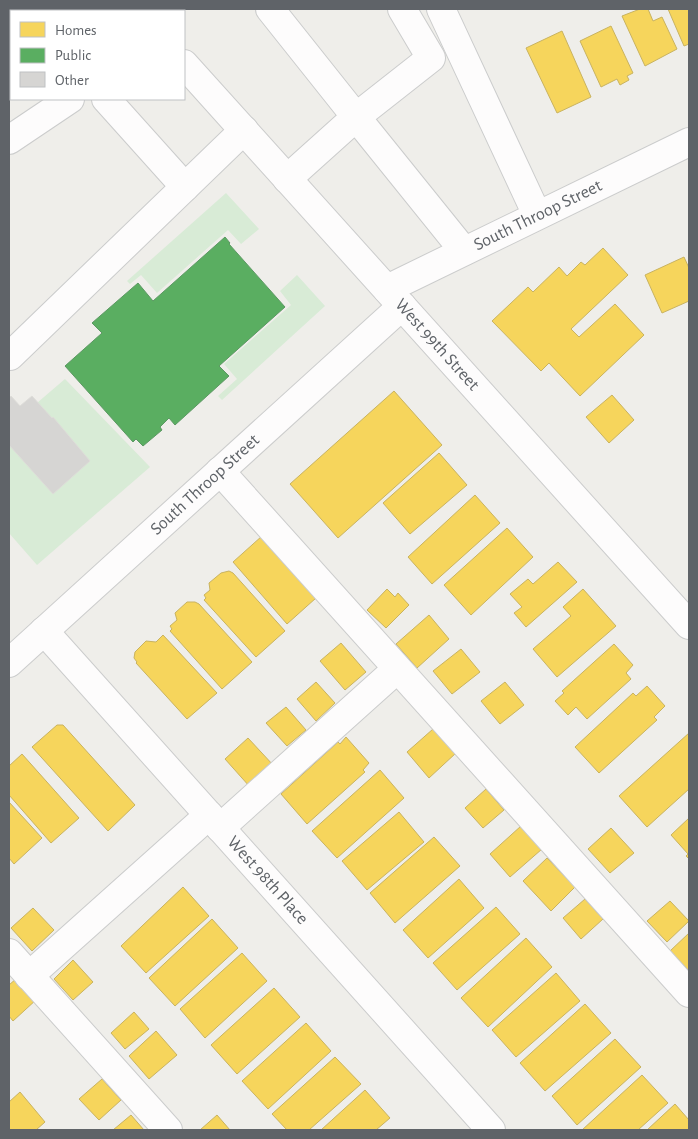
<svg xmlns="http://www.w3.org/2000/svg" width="698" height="1139" font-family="'Alegreya Sans',sans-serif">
  <rect width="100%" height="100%" fill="#efeeea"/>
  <g fill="#d8ebd6">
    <polygon points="226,193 259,229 241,244 228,230 157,293 141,275 130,284 127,281"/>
    <polygon points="297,275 325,306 222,400 218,396 237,379 224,364 291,305 280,291"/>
    <polygon points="65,379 150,467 37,565 9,533 9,427"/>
  </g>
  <g fill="#f6d55c" stroke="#c9b360">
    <polygon points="640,9 648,9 653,21 662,17 677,49 645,66 622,16"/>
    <polygon points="668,9 689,9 689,44 684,46"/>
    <polygon points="611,26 633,73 627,76 629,80 620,85 617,79 601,87 580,41"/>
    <polygon points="562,31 591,97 557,113 526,48"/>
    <polygon points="603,248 628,275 571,329 579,337 615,304 644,335 580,396 549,363 541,371 492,321 528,287 533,292 559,267 567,276 581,262 585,265"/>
    <polygon points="684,257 689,268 689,301 662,313 645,275"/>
    <polygon points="394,391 442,445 338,538 290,484"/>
    <polygon points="612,395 634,420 609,443 586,417"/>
    <polygon points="439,453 467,485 410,534 383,503"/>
    <polygon points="475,495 500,523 432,584 408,557"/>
    <polygon points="507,528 533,557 471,615 444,585"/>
    <polygon points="262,536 316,598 287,624 233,562"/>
    <polygon points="558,562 577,582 526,627 514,613 522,607 510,594 528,579 533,584"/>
    <polygon points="229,571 233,573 285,631 256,657 204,600 206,598 204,595 210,590 209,583 221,573"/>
    <polygon points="387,589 395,597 398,593 409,605 386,628 367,610"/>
    <polygon points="583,589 616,626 557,677 533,649 571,616 563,607"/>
    <polygon points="187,602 195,602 199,604 252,662 222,689 170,631 172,629 170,626 177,620 175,613"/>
    <polygon points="429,615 449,639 417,668 396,644"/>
    <polygon points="163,635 217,693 187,719 136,663 137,662 134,658 135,652 146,641 156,642"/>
    <polygon points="341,643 366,672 345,690 320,661"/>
    <polygon points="614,644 633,665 626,673 631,679 587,719 576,707 568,715 555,701 564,693 562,691"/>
    <polygon points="461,649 480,672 452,694 433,671"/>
    <polygon points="316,682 335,703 316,721 297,699"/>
    <polygon points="505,682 524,705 500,724 481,701"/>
    <polygon points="647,686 665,706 654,717 657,720 599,773 575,747 633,693 636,696"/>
    <polygon points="286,707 306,730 287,746 266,723"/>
    <polygon points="57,725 63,725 135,805 108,831 32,747"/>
    <polygon points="433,729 456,753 429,778 407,752"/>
    <polygon points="689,733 689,789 647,827 619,796"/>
    <polygon points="346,737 369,763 363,770 365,772 307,824 281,794 338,742 340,744"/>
    <polygon points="248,738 274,766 250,787 225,759"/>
    <polygon points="22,754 79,818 51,843 9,795 9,766"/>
    <polygon points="380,770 404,798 337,858 312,831"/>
    <polygon points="486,789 504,810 483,828 465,808"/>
    <polygon points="9,802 42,838 14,864 9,858"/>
    <polygon points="399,812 424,842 367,890 342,861"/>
    <polygon points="689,818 689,859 686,856 688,854 671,835"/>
    <polygon points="521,826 542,849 510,877 490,854"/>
    <polygon points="611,828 634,853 610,873 588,849"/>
    <polygon points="434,837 460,866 395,923 370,893"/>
    <polygon points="547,858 575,887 551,911 523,881"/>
    <polygon points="459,879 484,908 428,958 403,930"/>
    <polygon points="183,887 209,916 146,973 121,946"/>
    <polygon points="585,899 603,919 581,939 563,918"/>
    <polygon points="670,901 689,921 667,942 647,921"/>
    <polygon points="496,907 520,934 457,990 433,963"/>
    <polygon points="33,908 54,930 32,951 11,928"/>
    <polygon points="212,919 238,948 175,1006 149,978"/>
    <polygon points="689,933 689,971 670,951"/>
    <polygon points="526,938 552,967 488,1027 461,998"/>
    <polygon points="242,953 267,981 205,1038 180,1009"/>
    <polygon points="73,960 93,982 73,1000 54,979"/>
    <polygon points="556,973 580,1001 516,1057 492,1030"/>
    <polygon points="17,978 37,999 13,1021 9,1016 9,985"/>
    <polygon points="274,988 300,1017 237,1074 211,1045"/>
    <polygon points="585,1004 611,1033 545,1091 520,1063"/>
    <polygon points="134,1012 149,1029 125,1049 111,1033"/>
    <polygon points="306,1023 331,1051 268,1109 242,1081"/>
    <polygon points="156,1031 177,1055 149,1079 129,1056"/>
    <polygon points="615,1039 641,1067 577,1125 552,1096"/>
    <polygon points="335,1057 361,1084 309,1130 287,1130 272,1114"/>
    <polygon points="642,1075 668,1103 638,1130 582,1130"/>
    <polygon points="102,1079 121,1100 99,1120 79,1099"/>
    <polygon points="365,1090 390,1118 376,1130 321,1130"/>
    <polygon points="20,1092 45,1122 36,1130 9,1130 9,1102"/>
    <polygon points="675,1104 689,1120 689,1130 647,1130"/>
    <polygon points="131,1115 144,1130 113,1130"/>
    <polygon points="217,1115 230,1130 200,1130"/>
  </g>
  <polygon fill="#5aae61" stroke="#5c9863" points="225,237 230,243 229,244 285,307 219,366 229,376 175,425 169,418 160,427 162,430 143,446 136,439 133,442 65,366 102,333 92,323 138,283 153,301"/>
  <g fill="#d6d5d3" stroke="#deddd9">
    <polygon points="11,22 11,56 9,57 9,23"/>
    <polygon points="11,396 20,406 32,396 52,418 53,417 90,461 53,494 9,445 9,398"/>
  </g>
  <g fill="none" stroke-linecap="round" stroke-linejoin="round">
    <defs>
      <g id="minor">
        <polyline points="134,9 136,11"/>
        <polyline points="270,9 356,117 431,58 402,9"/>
        <polyline points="441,9 537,215"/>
        <polyline points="160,11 165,9"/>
        <path id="s1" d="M 184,64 L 689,625"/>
        <polyline points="106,99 185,187"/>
        <polyline points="9,140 70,99"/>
        <polyline points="287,179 356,117 464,251"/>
        <path id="s2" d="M 387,289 L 689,142"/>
        <polyline points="9,355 10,356 244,130"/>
        <polyline points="220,471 689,993"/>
        <path id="s3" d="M 44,631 L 491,1130"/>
        <path id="s4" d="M 9,663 L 402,306"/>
        <polyline points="220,828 397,669"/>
        <polyline points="9,953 168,1130"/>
        <polyline points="29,976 209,815"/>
      </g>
    </defs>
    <use href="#minor" stroke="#cbcccc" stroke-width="30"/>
    <use href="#minor" stroke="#fdfcfc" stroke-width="28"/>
  </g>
  <g text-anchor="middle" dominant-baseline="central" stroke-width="5" stroke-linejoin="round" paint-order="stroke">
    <g font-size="18" fill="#5f6368" stroke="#fff">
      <text stroke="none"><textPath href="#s2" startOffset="168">South Throop Street</textPath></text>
      <text stroke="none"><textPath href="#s1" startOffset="378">West 99th Street</textPath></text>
      <text stroke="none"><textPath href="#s4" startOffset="265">South Throop Street</textPath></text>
      <text stroke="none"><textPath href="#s3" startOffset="335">West 98th Place</textPath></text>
    </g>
  </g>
  <rect width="698" height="1139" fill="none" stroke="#5f6368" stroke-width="20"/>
  <rect x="10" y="10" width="175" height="90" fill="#ffffff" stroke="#bfc1c3"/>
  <rect x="20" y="22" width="25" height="15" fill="#f6d55c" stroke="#bfc1c3"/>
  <text x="55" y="35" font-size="15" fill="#5f6368">Homes</text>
  <rect x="20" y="48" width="25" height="15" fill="#5aae61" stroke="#bfc1c3"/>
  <text x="55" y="60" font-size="15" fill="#5f6368">Public</text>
  <rect x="20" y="72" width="25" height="15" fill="#d6d5d3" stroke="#bfc1c3"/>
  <text x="55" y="85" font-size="15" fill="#5f6368">Other</text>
</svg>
